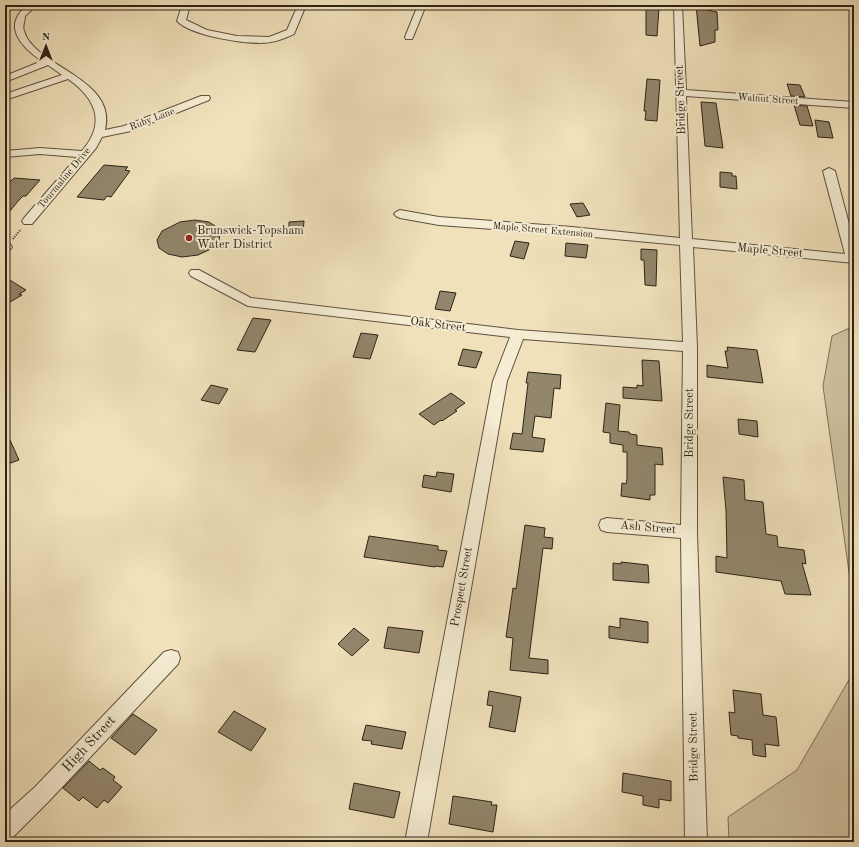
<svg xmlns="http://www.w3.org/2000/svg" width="859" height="847" font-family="'Old Standard TT',serif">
  <rect width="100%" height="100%" fill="#f0e1bb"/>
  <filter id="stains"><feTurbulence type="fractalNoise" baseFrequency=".005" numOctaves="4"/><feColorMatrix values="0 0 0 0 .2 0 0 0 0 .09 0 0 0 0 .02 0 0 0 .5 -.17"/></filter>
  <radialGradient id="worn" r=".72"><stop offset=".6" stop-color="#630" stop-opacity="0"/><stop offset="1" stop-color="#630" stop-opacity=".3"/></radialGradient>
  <g fill="#cfc19f" stroke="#7e725a">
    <polygon points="854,326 854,608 823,386 832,336"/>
    <polygon points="854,671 854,842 729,842 728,817 797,770"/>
  </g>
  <g fill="#92866c" stroke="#2d2316">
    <polygon points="696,5 707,6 707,10 717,12 718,30 715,30 715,42 700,46"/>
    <polygon points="646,7 659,8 657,36 646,35"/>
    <polygon points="647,79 660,80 657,121 645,120 646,111 644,111"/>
    <polygon points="787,84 800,85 805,97 791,96"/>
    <polygon points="701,102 716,103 723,148 705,146"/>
    <polygon points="794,105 807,106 813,126 800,125"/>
    <polygon points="815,120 829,122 833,138 818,137"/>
    <polygon points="104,165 128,167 125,170 130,171 111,197 107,196 104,200 77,197"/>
    <polygon points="720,172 732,173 732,176 736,176 737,189 720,187"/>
    <polygon points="14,178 40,180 26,196 23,196 19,200 5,217 5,180 11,181"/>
    <polygon points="583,203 590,215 577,217 570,204"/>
    <polygon points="195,220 209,222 218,228 220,232 219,241 211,249 198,255 182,257 168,254 159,248 157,240 162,231 180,222"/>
    <polygon points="304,221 303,233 289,233 289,222"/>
    <polygon points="515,241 529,243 524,259 510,256"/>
    <polygon points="566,243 588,245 586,258 565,256"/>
    <polygon points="641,249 657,250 656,286 645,285 644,260 641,260"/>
    <polygon points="5,277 26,290 19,294 22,295 5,305"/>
    <polygon points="440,291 456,293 450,311 435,309"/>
    <polygon points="253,318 271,320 255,352 237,350"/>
    <polygon points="361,333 378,335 370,359 353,357"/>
    <polygon points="727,347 757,350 763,383 707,377 707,365 728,368 725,351 728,351"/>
    <polygon points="463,349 482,352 476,368 458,365"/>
    <polygon points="642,360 659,361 662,401 623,398 623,387 637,388 637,385 643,386"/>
    <polygon points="528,372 561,375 560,389 554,388 551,418 535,416 532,437 545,439 543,452 510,449 513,433 522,434 528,383 526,383"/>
    <polygon points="211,385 228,389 219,404 201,400"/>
    <polygon points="451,393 465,403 455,410 457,411 442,421 441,420 434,425 419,414"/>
    <polygon points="606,403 620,405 618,431 629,432 630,434 637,435 637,445 662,448 663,465 655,464 655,495 650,495 650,500 621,496 622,483 626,484 627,479 627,452 623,452 623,445 610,443 610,433 603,432"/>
    <polygon points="738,419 757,421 758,437 739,434"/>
    <polygon points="5,429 19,460 5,465"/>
    <polygon points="437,472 454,474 451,492 422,487 424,475 436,477"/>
    <polygon points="723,477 744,480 745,500 763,502 766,534 777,536 778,547 804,550 806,564 802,563 811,595 785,594 781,581 716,572 716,556 727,558 726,510"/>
    <polygon points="525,525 545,528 544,537 553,538 552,549 543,548 529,658 548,660 548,674 510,670 513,638 506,637 513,588 516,589"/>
    <polygon points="369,536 438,546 438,550 447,551 443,567 435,566 435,567 364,557"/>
    <polygon points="621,562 648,565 649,583 613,580 613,563 621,564"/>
    <polygon points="620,618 648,622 648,643 609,638 609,626 620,628"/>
    <polygon points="388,627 423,631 419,653 384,648"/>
    <polygon points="354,628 369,640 352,656 338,644"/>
    <polygon points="733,690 761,694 763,715 776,717 779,746 765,744 766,757 753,755 752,740 738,738 738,736 731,735 729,712 735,713"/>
    <polygon points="489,691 521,697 515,732 489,727 493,706 487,705"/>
    <polygon points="234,711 266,729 251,751 218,732"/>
    <polygon points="133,714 157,730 135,755 111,738"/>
    <polygon points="366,725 406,732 402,749 371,744 372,741 362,740"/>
    <polygon points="89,761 100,770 103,768 115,777 113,780 122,787 108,803 104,800 97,808 83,797 79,801 63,788"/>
    <polygon points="623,773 671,781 671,801 659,799 659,808 643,805 643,796 622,792"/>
    <polygon points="354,783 400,792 394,818 349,809"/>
    <polygon points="453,796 492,802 491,805 497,805 493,832 449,824"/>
  </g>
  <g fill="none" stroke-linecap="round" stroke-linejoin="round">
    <defs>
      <g id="street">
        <path d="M 28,5 L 37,5 L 25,16 C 25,20 22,27 24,31 C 34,67 118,78 105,130 L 124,126 L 201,96 L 209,96 L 210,98 L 209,100 L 131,131 L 102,137 L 96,148 L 32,224 L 24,224 L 22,221 L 24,218 L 77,157 L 40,154 L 5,157 L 5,151 L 40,148 L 82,151 C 107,122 95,98 68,79 L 5,100 L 5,94 L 62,75 L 48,65 L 5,82 L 5,76 L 42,61 C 21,47 1,25 28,5 Z"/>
        <path d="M 182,5 L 190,5 L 186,20 L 207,30 L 237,36 L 269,37 L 287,30 L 298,5 L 306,5 L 294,34 C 287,37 279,41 271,42 C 251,46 191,36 177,21 Z"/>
        <polygon points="418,5 426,5 413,37 412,39 406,39 405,37"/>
        <polygon points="674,5 682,5 686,90 854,102 854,108 686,96 692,239 845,254 823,171 829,168 835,171 854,243 854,263 693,247 697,347 697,532 707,842 685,842 681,538 607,532 601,530 599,525 601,520 607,518 681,525 683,351 523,339 507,381 427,842 405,842 493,381 510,337 248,306 191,276 189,273 191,270 199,270 251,298 518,330 683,342 680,245 572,235 439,225 400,218 396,216 394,214 396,212 400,210 439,217 572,227 680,238"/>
        <polygon points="5,244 10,244 12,247 9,251 5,252"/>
        <polygon points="171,650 178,652 180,658 178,664 49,801 13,837 5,840 5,814 35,787 164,652"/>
      </g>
    </defs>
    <use href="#street" stroke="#5e523f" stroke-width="2"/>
    <polyline stroke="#2d2316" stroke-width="2" stroke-dasharray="1 1.5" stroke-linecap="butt" points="13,239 21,229"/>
    <use href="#street" fill="#f5ecd3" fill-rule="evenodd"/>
  </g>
  <circle fill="#8f2418" stroke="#f5ecd3" stroke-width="1.5" cx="189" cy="238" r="4"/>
  <g text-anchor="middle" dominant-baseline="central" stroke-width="4" stroke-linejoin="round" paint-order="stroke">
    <g font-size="10" fill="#2d2316" stroke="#f5ecd3">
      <text transform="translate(768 99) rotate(4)">Walnut Street</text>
      <text transform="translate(152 119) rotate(-21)">Ruby Lane</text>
      <text transform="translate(64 178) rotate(-50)">Tourmaline Drive</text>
      <text transform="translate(543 230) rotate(5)">Maple Street Extension</text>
    </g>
    <g font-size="12" fill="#2d2316" stroke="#f5ecd3">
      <text transform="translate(681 100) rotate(-92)">Bridge Street</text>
      <text transform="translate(770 251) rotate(5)">Maple Street</text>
      <text transform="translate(438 325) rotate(7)">Oak Street</text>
      <text transform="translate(690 423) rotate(-90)">Bridge Street</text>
      <text transform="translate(648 528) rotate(5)">Ash Street</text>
      <text transform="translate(462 587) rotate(-80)">Prospect Street</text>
      <text transform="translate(694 747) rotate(-91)">Bridge Street</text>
    </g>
    <g font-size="12" fill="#2d2316" stroke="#f5ecd3" text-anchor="start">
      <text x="197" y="231">Brunswick-Topsham<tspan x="197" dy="14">Water District</tspan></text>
    </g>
    <g font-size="14" fill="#2d2316" stroke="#f5ecd3">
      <text transform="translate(89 744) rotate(-47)">High Street</text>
    </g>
  </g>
  <rect width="859" height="847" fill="none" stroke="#f0e1bb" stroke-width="20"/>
  <rect x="6" y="6" width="847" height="835" fill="none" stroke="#2d2316" stroke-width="2"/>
  <rect x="10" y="10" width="839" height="827" fill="none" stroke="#2d2316"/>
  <g transform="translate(46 46)" stroke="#f5ecd3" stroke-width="3" paint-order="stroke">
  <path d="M0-3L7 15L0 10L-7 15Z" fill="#2d2316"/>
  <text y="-6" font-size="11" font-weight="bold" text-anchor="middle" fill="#2d2316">N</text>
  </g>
  <rect width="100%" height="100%" filter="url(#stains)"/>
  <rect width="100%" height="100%" fill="url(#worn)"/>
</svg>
